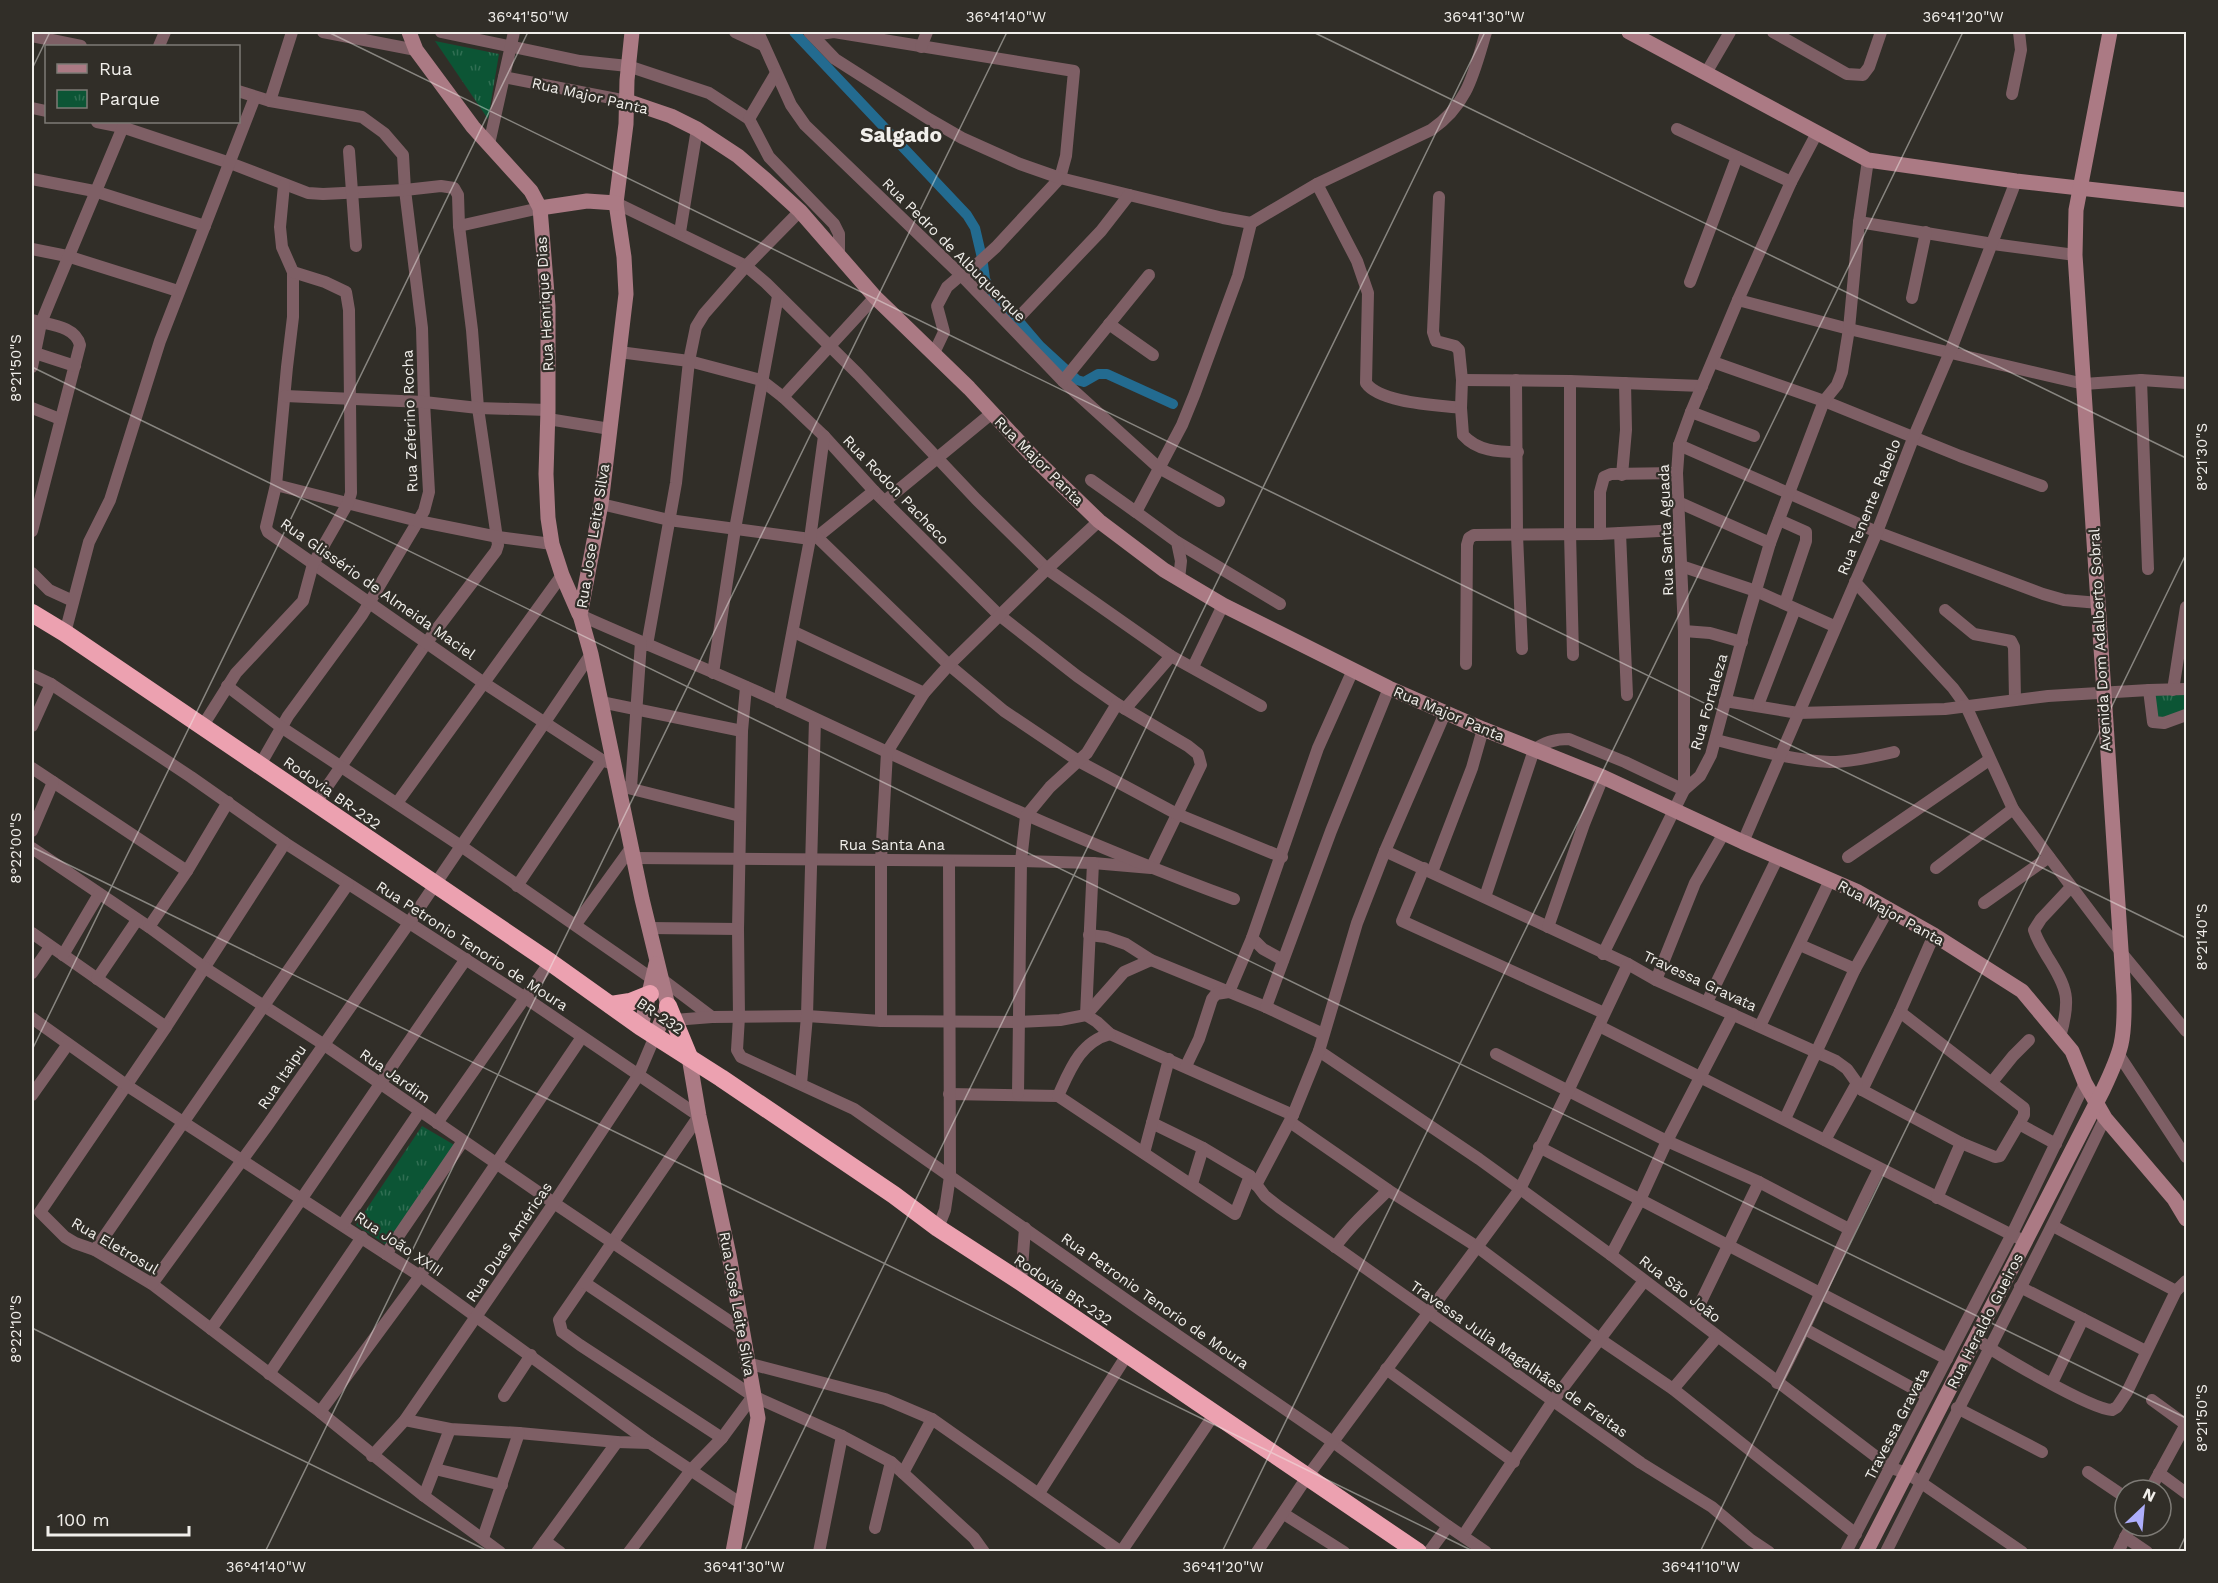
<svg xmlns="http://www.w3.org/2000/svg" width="2218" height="1583" font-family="'Work Sans',sans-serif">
  <defs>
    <pattern id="park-tufts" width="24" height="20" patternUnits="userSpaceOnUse" patternTransform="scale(1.5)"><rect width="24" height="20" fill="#0c5535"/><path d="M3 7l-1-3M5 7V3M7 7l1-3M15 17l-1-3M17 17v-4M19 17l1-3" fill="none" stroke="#306e52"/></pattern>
  </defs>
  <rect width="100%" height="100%" fill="#312e28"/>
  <g fill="url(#park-tufts)">
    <polygon points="435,41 499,54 488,119"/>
    <polygon points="2186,689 2186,715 2159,724 2149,690"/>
    <polygon points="422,1126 456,1146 387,1245 356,1225"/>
  </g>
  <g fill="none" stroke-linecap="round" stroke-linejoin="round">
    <g stroke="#236b90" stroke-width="10">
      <polyline points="794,32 967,215 975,228 982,258"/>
      <polyline points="983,264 985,279 992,294 1010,311 1040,346 1077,380 1084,382 1098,374 1107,374 1173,404"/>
    </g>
    <g stroke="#7e5f65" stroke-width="12">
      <polyline points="323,32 416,50"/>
      <polyline points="441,32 580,61 628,66 709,93 749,119 769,157 834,224 839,234 839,255"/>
      <polyline points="735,32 763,45"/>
      <polyline points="758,32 791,105 805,125 963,277 1063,381 1159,468 1219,501"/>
      <polyline points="809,32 812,35 834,32 1074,71 1066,156 1060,178 996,247 963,277"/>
      <polyline points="1773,32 1847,74 1863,75 1869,67 1881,32"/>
      <polyline points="812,35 835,59 929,119 962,138 1020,164 1060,178 1223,218 1251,223"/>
      <polyline points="32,36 81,46"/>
      <polyline points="159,46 165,32"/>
      <polyline points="921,47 927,32"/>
      <polyline points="1706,73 1730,32"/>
      <polyline points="504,77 627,101"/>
      <polyline points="238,91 270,101 362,117 384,133 403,155 405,190 422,328 424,402 429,492 424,511 362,615 288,716 260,765"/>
      <polyline points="2012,94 2021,50 2019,32"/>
      <polyline points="270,101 292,32"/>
      <polyline points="32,108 46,111"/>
      <polyline points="749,119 776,73"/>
      <polyline points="97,122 122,127 230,163 308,193 323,194 405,190 441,186 454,188 458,195 459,226 472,330 478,408 498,545 496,551 427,642 315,804"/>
      <polyline points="1677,129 1791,182"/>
      <polyline points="489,144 514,32"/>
      <polyline points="349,151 356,246"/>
      <polyline points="32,179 94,191 205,226"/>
      <path d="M 1317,184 L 1357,261 L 1368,293 L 1366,383 C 1380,403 1437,405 1461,408"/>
      <polyline points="284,185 280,227 282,247 293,272 293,317 287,367 276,485 266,527 268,532 484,683 602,760 613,764"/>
      <path d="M 1439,197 L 1433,332 L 1436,341 L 1455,346 L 1459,350 L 1462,380 L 1461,408 L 1463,435 C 1477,451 1498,452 1518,452"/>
      <polyline points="616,203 746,266 766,283 858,374 976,499 1047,569 1171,656 1261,706"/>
      <polyline points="1859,222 1993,244 2075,255"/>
      <path d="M 1251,223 L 1317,184 L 1431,130 C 1468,105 1474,72 1486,32"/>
      <polyline points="459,226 540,208"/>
      <polyline points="680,232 697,129"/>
      <polyline points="32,249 67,256 178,291"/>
      <polyline points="1690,282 1737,157"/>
      <polyline points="1912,298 1926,232"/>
      <polyline points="1738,300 1849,329 2084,384 2141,380 2186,383"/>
      <polyline points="1021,315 1101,231 1129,195"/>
      <path d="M 32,320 C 48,325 75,325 80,345 L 32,531"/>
      <polyline points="1109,324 1153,355"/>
      <polyline points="619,352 689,361 761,380 783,397 824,436 874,491 999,615 1077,676 1117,704 1188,746 1198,754 1201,765 1151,868 1093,863 1021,861 633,858"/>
      <polyline points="35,353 75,366"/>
      <polyline points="934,353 944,332 937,306 947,287 961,275"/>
      <polyline points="1713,362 1824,401 1960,456 2042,486"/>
      <polyline points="32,367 41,323 50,301 125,122"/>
      <polyline points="1462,380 1570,381 1702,386"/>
      <polyline points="1516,380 1517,535 1522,649"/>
      <polyline points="2141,380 2148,569"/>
      <polyline points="1063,381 1149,275"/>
      <polyline points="1570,381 1570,533 1573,655"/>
      <polyline points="285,396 424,402 478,408 548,410"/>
      <polyline points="783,397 875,297"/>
      <polyline points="32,408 60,419"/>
      <polyline points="1691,412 1754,436"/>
      <polyline points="548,419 610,429"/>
      <polyline points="1679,445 1877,532 2043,594 2064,600 2099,603"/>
      <polyline points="1622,475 1626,430 1625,383"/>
      <polyline points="1091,480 1136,512"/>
      <polyline points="276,485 418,521 498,537 552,544"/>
      <polyline points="885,501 992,413"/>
      <polyline points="1678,502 1770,543"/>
      <polyline points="601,504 669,520 810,539 817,537 874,491"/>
      <polyline points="1779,520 1806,532 1806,541 1785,603"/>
      <polyline points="1620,533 1627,695"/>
      <polyline points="1600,534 1600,492 1604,477 1611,474 1677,473"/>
      <polyline points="817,537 949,665 1004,711 1080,762 1177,814 1282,857"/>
      <polyline points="1177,542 1280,604"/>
      <polyline points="1681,566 1756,591 1834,626"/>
      <polyline points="32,573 49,590 73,601"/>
      <polyline points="1179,579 1181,561 1177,542 1136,512 1182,425 1195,393 1238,276 1251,223"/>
      <polyline points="1855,582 1953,688 1966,706 2013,809 2120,951 2186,1031"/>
      <polyline points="1945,610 1974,634 2011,641 2014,647 2015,700"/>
      <path d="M 580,615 C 646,645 714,671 780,702 C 929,772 1079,842 1234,899"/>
      <polyline points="1684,631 1710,633 1742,642"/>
      <polyline points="794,632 924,693"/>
      <polyline points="65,633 89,542 110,500 160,341 255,97"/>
      <polyline points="647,645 676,483 689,361 696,327 704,314 746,266 800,211"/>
      <polyline points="1466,664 1467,545 1469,538 1474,535 1600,534 1679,530"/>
      <polyline points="1193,667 1223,605"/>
      <polyline points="713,673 735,529 778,296"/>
      <polyline points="32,675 51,684 191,777 285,843 524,997 699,1116 559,1320 562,1332 580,1345 722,1438"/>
      <polyline points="227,686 281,727 461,846 654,980"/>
      <polyline points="746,687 742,731 738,929 739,1017 737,1050 741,1057 854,1109 1142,1311 1333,1442 1448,1526 1486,1552"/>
      <polyline points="2149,690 2153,722 2164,723 2186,715"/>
      <polyline points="2173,690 2186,607"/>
      <polyline points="1725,701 1798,713 1945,709 2048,696 2149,690 2186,689"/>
      <polyline points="601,702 742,731"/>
      <polyline points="779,702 810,539 824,436"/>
      <polyline points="1758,705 1795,609"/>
      <polyline points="1125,709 1171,656"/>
      <polyline points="32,726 51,684"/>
      <polyline points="202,727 236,673 303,601 313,564 348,503 351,493 349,310 346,292 325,282 293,272"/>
      <path d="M 1716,740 C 1753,749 1791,760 1830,762 C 1851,762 1873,757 1894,752"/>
      <polyline points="32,768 187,871"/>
      <polyline points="624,787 740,816"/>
      <polyline points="631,788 641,642"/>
      <polyline points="397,803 562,575"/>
      <polyline points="32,831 53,782"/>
      <polyline points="1743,842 1877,532 1914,436 1950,352 2016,181"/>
      <polyline points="285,843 166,1027 40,1212 65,1237 75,1243 95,1250 152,1284 320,1412 424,1496 500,1552"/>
      <polyline points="32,848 149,927 205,968 323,1044 554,1203 741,1329"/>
      <polyline points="1385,851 1628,964 1656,980 1836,1061 1847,1069 1862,1090 1961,1143 1995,1157 2000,1156 2024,1115 2024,1108 1900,1012"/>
      <polyline points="1848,857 1989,760"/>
      <polyline points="1424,868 1402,921 1604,1013"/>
      <polyline points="1936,868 2013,809"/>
      <polyline points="1432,872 1472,768 1483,729"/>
      <polyline points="517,886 602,760"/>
      <path d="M 1485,897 L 1534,750 C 1544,742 1557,739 1569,739 L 1625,762 L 1684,790 L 1700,776 L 1711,755 L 1746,624 L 1770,543 L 1824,401 L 1837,385 L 1842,372 L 1849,329 L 1859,222 L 1868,160"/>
      <polyline points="1984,903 2049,857"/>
      <polyline points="576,924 631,848"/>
      <polyline points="149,927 187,871 228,802"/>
      <polyline points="1548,927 1584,824 1603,777"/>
      <polyline points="649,928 738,929"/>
      <polyline points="32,933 166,1027"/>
      <polyline points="1089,935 1106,937 1126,944 1151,960 1266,1007 1323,1034"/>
      <polyline points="1252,938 1263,949 1283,960"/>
      <polyline points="1800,945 1855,969"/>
      <polyline points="1603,954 1684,790 1684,631 1677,473 1679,445 1691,412 1738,300 1791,182 1817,133"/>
      <polyline points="63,955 99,894"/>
      <polyline points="32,973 50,947"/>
      <polyline points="97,979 137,920"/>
      <polyline points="663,980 712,1017"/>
      <polyline points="1656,980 1695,883 1724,833"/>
      <polyline points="1229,992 1252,938 1318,748 1353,670"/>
      <polyline points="1707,1002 1778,857"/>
      <polyline points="1266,1007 1331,831 1389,688"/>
      <polyline points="1086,1015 1097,1022 1110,1034 1293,1115"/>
      <polyline points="1086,1015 1093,863"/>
      <polyline points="1086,1015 1124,972 1151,960"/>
      <polyline points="32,1018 126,1085 420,1276 650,1443 743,1505"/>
      <polyline points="674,1020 712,1017 807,1016 881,1021 1018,1022 1060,1020 1086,1015"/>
      <polyline points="881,1021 881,860 887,752 924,693 949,665 1047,569 1099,521"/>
      <polyline points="1599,1026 2018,1238"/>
      <polyline points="1760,1026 1830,880"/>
      <path d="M 2060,1037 C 2071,999 2068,989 2047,956 C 2042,947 2037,940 2034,930 L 2041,919 L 2071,887"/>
      <polyline points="1319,1051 1479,1159 1611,1255 1891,1468 1907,1473 2022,1552"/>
      <polyline points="1496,1054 1667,1141 1759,1182 1849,1229"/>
      <polyline points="2119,1055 2186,1157"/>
      <polyline points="1186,1066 1199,1039 1212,999 1216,994 1229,992"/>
      <polyline points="1992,1082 2013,1056 2029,1040"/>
      <polyline points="801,1084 807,1016 815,719"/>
      <polyline points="1862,1090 1900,1012 1934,935"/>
      <polyline points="949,1094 1058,1096 1235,1214 1250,1176"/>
      <polyline points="1018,1094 1021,861 1026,816 1050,787 1087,753 1117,704"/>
      <polyline points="32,1095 68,1044"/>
      <path d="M 1058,1096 C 1070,1070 1080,1042 1110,1034"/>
      <polyline points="1785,1119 1855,969 1889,908"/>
      <polyline points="1290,1122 1388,1190 1476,1246 1601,1340 1673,1389 1856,1534"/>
      <polyline points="437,1123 550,962"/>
      <polyline points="1152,1123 1203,1148 1250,1176 1265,1196 1279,1207 1641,1463 1712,1507 1751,1540 1769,1552"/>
      <polyline points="2019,1124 2056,1144"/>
      <polyline points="1825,1140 1857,1083"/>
      <polyline points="1539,1147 1947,1359"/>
      <polyline points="1144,1153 1169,1059"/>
      <polyline points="1192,1184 1203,1148"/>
      <polyline points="1256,1185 1293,1115 1319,1051 1357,923 1385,851 1445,713"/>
      <polyline points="1937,1198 1961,1143"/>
      <polyline points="343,1224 420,1111"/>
      <polyline points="2053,1226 2176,1291"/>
      <polyline points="938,1228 945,1210 950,1176 949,861"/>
      <path d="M 1335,1247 C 1351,1224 1369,1210 1388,1190"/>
      <polyline points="95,1250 348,884"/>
      <polyline points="386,1254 463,1141"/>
      <polyline points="1611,1255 1640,1200 1667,1141 1733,1014"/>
      <polyline points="1021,1282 1025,1228"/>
      <polyline points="585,1283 753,1396 842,1436 891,1462 974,1538 984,1552"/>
      <polyline points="152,1284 267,1126 409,923 591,654"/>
      <polyline points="2020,1287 2146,1351"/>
      <polyline points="1694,1316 1759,1182"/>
      <path d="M 211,1329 C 298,1207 380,1082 466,959"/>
      <polyline points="1805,1329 1927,1396"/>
      <path d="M 1976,1339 C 1997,1354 2090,1409 2112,1410 L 2117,1407 L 2127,1392 L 2176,1291 L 2186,1281"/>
      <polyline points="747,1363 885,1399 932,1419 1121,1552"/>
      <polyline points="1386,1369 1514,1462"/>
      <polyline points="269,1374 362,1237"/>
      <path d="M 1777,1383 C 1814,1313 1843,1239 1879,1169"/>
      <polyline points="2052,1383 2083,1319"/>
      <polyline points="1673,1389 1717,1337"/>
      <polyline points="504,1396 531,1355"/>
      <polyline points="2152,1400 2185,1424"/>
      <polyline points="1957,1408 2042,1452"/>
      <polyline points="320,1412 420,1276 582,1037"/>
      <polyline points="405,1420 450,1429 519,1433 617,1442 650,1443"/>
      <polyline points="372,1456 405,1420 554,1203 638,1076 655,1036"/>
      <polyline points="435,1469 502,1485"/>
      <polyline points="2088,1472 2125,1497"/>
      <polyline points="903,1473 932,1419"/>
      <polyline points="2159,1473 2186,1493"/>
      <polyline points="2150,1490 2186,1424"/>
      <polyline points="1039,1493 1127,1355"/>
      <polyline points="424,1496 450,1429"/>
      <polyline points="1284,1514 1344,1552"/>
      <polyline points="875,1528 891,1462"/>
      <polyline points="1463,1536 1552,1402 1644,1281"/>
      <polyline points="2125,1537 2147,1552"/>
      <polyline points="483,1538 519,1433"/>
      <polyline points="545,1541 560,1552"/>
      <polyline points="537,1552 617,1442"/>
      <polyline points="629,1552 691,1470 722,1438 753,1396"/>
      <polyline points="819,1552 842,1436"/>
      <polyline points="1121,1552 1215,1413"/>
      <polyline points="1257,1552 1307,1477 1520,1189 1568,1091 1628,964"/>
      <polyline points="1429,1552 1448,1526"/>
      <polyline points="1846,1552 2012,1234 2085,1083"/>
      <path d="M 1886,1552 C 1958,1407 2035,1264 2105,1118"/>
      <polyline points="2118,1552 2131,1526"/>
    </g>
    <g stroke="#ab7a84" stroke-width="15">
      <polyline points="409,32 416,50 473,127 531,191 540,208 548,306 548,410 546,474 548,518 552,544 562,575 579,614"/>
      <polyline points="632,32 627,80 626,124 616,203 624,257 626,294 601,504 580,615 591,654 642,899 668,1006 655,1036"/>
      <polyline points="1629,32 1868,160 2016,181 2186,200"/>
      <polyline points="627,101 671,116 697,129 738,156 766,180 800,211 875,297 969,388 1036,460 1099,521 1164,570 1223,605 1389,688 1483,729 1603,777 1743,842 1858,892 1934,935 2022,991 2072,1051 2085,1083 2105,1118 2174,1199 2186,1219"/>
      <polyline points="540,208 587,201 616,203"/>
      <polyline points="641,1027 656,964"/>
      <polyline points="689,1057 699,1116 729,1255 758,1418 733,1552"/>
      <path d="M 1866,1552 L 2103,1090 C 2122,1050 2125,1040 2124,995 L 2075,255 L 2076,210 L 2110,32"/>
    </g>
    <g stroke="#eca1b0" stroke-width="18">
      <polyline points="32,613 65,633 550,962 641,1027 721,1078 894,1195 938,1228 1021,1282 1418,1552"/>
      <polyline points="611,1005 630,1002 650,994"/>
      <polyline points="668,1006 689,1057"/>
    </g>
  </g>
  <path fill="none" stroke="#f1efeb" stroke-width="1.5" stroke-opacity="0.45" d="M 328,32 L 2186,938M 1313,32 L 2186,458M 32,69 L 50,32M 32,367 L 2186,1418M 32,847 L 1475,1552M 32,1050 L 528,32M 32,1328 L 490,1552M 265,1552 L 1007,32M 744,1552 L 1485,32M 1222,1552 L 1963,32M 1700,1552 L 2186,554M 2178,1552 L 2186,1535"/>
  <g text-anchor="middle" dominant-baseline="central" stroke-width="4.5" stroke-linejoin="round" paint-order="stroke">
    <g font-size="15" fill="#f1efeb" stroke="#312e28">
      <text transform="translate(590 96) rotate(13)">Rua Major Panta</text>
      <text transform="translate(954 250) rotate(45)">Rua Pedro de Albuquerque</text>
      <text transform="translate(545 304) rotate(-93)">Rua Henrique Dias</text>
      <text transform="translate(410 421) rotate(-92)">Rua Zeferino Rocha</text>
      <text transform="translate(1039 461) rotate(45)">Rua Major Panta</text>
      <text transform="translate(896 490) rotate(46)">Rua Rodon Pacheco</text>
      <text transform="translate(1869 507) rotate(-68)">Rua Tenente Rabelo</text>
      <text transform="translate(1666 530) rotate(-92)">Rua Santa Aguada</text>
      <text transform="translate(593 536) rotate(-81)">Rua Jose Leite Silva</text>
      <text transform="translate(378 589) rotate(35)">Rua Glissério de Almeida Maciel</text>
      <text transform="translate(2100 640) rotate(-93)">Avenida Dom Adalberto Sobral</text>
      <text transform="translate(1709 702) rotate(-74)">Rua Fortaleza</text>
      <text transform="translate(1449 714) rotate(23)">Rua Major Panta</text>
      <text transform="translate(332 793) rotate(35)">Rodovia BR-232</text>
      <text x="892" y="845">Rua Santa Ana</text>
      <text transform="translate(1891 913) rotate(29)">Rua Major Panta</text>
      <text transform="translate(472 946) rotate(33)">Rua Petronio Tenorio de Moura</text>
      <text transform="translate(1700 981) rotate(25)">Travessa Gravata</text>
      <text transform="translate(660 1016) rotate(34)">BR-232</text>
      <text transform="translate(395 1076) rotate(35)">Rua Jardim</text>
      <text transform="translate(282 1077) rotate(-56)">Rua Itaipu</text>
      <text transform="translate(509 1242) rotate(-56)">Rua Duas Américas</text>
      <text transform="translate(399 1244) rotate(34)">Rua João XXIII</text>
      <text transform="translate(115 1246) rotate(30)">Rua Eletrosul</text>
      <text transform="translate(1680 1289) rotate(38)">Rua São João</text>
      <text transform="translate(1063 1290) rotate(34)">Rodovia BR-232</text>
      <text transform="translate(1155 1301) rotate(35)">Rua Petronio Tenorio de Moura</text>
      <text transform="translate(737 1304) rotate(80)">Rua José Leite Silva</text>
      <text transform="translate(1985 1321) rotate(-63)">Rua Heraldo Gueiros</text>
      <text transform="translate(1519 1359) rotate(35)">Travessa Julia Magalhães de Freitas</text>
      <text transform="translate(1897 1424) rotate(-63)">Travessa Gravata</text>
    </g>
    <g font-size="21" font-weight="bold" fill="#f1efeb" stroke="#312e28">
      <text x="901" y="134">Salgado</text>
    </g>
  </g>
  <rect width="2218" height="1583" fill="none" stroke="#312e28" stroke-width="66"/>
  <rect x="45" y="45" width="195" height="78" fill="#312e28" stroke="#7e7b76" stroke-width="1.5"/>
  <rect x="57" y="64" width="30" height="9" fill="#ab7a84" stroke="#7e7b76" stroke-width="1.5"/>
  <text x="99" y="75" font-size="18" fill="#f1efeb">Rua</text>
  <rect x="57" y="90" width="30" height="18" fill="url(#park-tufts)" stroke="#7e7b76" stroke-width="1.5"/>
  <text x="99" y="105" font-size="18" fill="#f1efeb">Parque</text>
  <g transform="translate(2143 1508) rotate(26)"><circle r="28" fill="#312e28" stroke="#7e7b76" stroke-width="1.5"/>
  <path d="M0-4.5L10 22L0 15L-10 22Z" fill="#adaefb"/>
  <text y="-9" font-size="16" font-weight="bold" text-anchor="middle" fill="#f1efeb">N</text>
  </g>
  <path d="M48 1526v9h141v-9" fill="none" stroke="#f1efeb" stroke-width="3"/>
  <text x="57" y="1526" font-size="18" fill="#f1efeb" stroke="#312e28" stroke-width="4.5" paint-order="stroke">100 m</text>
  <rect x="33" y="33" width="2152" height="1517" fill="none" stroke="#f1efeb" stroke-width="2"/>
  <g font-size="15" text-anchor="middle" fill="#f1efeb">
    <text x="528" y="22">36°41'50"W</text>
    <text x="1006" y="22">36°41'40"W</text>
    <text x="1484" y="22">36°41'30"W</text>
    <text x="1963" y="22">36°41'20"W</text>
    <text transform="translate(16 368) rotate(-90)" y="5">8°21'50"S</text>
    <text transform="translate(2202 457) rotate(-90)" y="5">8°21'30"S</text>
    <text transform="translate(16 848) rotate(-90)" y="5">8°22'00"S</text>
    <text transform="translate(2202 937) rotate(-90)" y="5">8°21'40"S</text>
    <text transform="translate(16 1329) rotate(-90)" y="5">8°22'10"S</text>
    <text transform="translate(2202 1418) rotate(-90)" y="5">8°21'50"S</text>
    <text x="266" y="1572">36°41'40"W</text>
    <text x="744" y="1572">36°41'30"W</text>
    <text x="1223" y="1572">36°41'20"W</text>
    <text x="1701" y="1572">36°41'10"W</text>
  </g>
</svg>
